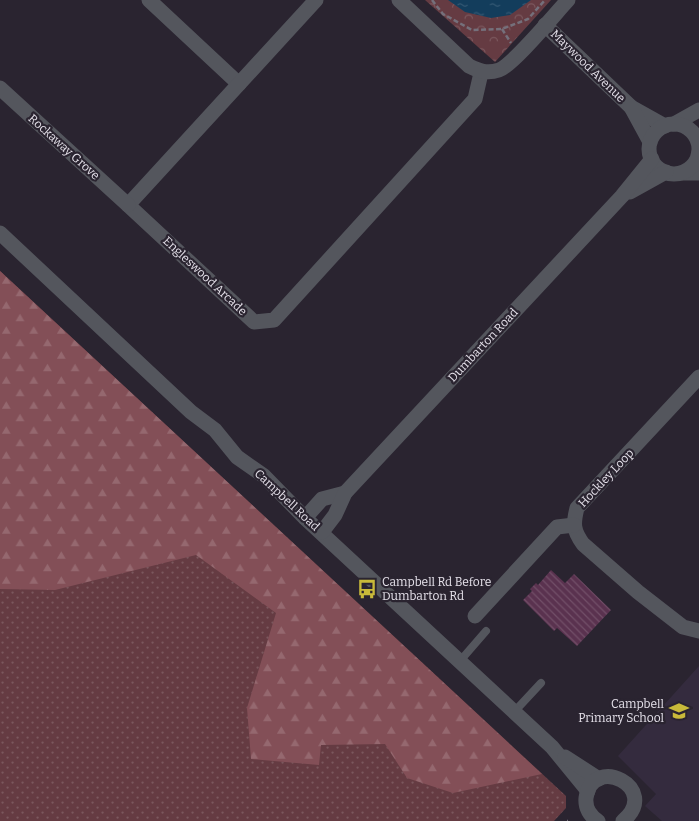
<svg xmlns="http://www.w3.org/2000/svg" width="699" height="821" font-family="Bitter,serif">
  <defs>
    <pattern id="grass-dots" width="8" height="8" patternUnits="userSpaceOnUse" patternTransform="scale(1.25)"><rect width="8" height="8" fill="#653b42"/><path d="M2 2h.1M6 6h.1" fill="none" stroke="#7b575d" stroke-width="1.8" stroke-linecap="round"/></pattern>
    <pattern id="forest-firs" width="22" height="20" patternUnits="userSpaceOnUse" patternTransform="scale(1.25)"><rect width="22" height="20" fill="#834f57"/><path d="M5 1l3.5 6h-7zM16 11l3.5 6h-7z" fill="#95686f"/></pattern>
    <pattern id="park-crowns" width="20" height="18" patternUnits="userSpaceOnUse" patternTransform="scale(1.25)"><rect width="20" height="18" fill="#653b42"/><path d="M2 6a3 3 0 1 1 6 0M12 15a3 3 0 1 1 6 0" fill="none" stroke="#7b575d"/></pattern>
    <pattern id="water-ripples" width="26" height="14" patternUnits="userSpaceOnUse" patternTransform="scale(1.25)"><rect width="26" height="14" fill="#133d5c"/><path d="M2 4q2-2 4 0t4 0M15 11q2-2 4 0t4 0" fill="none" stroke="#355974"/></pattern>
    <pattern id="building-back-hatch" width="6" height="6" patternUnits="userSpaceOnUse" patternTransform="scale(1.25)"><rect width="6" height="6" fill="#5a324f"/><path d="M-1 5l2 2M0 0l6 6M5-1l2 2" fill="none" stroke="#724f68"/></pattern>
  </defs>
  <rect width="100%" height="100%" fill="#2a2430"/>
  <polygon fill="#342b3e" points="699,666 699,821 662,821 645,806 656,794 618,756"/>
  <polygon fill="url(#grass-dots)" points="0,271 566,796 566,808 554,821 0,821"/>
  <polygon fill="url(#forest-firs)" points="0,271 542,774 453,793 407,778 385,744 321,745 319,765 251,759 247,708 276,613 196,555 55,590 0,589"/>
  <polygon fill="url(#park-crowns)" points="425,0 551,0 495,62"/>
  <polygon fill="url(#water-ripples)" points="448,0 531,0 510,15 491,18 465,12"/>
  <polygon fill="url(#building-back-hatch)" points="551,570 565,583 574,574 611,610 577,646 557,628 554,631 523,600 532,591 530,589 536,583 538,585"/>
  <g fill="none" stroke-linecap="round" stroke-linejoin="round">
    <g stroke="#75707b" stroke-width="2.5" stroke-dasharray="5 2.5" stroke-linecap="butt">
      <polyline points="432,0 443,14 472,30 502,29 528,19 545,0"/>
      <polyline points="502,29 511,43"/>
      <polyline points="567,821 568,821"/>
    </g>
    <g stroke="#54565d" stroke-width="8">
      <polyline points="460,661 486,631"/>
      <polyline points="514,712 541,683"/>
    </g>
    <g stroke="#54565d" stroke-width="15">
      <polyline points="149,0 239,84"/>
      <polyline points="316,0 128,205 254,322 274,320 475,99 481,73"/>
      <path d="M 399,0 L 469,66 C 479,71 487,74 499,70 C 513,65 555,14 568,0"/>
      <polyline points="545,25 631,107 665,126"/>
      <polyline points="0,88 128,205"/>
      <polyline points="631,107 650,142"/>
      <polyline points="699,152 699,153"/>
      <polyline points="682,173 699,173"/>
      <path d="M 699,377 L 577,508 C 573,524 573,530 583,544 L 638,592 L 683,627 L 699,631"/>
      <polyline points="475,616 557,527 574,525"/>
    </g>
    <g stroke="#54565d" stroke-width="15">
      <polyline points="674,124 699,110"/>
      <circle cx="674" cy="149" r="25"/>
      <polyline points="630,192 666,172"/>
      <polyline points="0,233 191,412 215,430 237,457 264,476 305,518 552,747 588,791"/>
      <polyline points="305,518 322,499 345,493"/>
      <polyline points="322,532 335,515 345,493 622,196 652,159"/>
      <polyline points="565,757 599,779"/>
      <path d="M 598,821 C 590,816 585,808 586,798 C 592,753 662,788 623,821"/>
    </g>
  </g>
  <defs>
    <symbol id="bus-bare" viewBox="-9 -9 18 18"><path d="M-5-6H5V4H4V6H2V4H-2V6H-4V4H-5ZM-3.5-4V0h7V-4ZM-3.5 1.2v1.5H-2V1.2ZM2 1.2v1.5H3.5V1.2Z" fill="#c9ba3a" stroke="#2a2430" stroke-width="2.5" paint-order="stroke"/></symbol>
    <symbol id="school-bare" viewBox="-9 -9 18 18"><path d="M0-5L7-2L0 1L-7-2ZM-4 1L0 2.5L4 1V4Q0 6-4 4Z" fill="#c9ba3a" stroke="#2a2430" stroke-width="2.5" paint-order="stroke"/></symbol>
  </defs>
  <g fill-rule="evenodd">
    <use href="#bus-bare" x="353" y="575" width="28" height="28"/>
    <use href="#school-bare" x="665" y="697" width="28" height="28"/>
  </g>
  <g text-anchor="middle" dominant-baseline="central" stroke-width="4.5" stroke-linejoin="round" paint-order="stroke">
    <g font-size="12" fill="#e6e2eb" stroke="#2a2430">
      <text transform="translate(588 66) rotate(44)">Maywood Avenue</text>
      <text transform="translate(64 147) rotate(42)">Rockaway Grove</text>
      <text transform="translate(205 276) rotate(43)">Engleswood Arcade</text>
      <text transform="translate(483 345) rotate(-47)">Dumbarton Road</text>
      <text transform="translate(606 478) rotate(-47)">Hockley Loop</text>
      <text transform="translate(287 500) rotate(43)">Campbell Road</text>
    </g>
    <g font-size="12" fill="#e6e2eb" stroke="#2a2430" text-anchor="start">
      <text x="382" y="582">Campbell Rd Before<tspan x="382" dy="14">Dumbarton Rd</tspan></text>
      <text x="664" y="704" text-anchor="end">Campbell<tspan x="664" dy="14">Primary School</tspan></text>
    </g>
  </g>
</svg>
